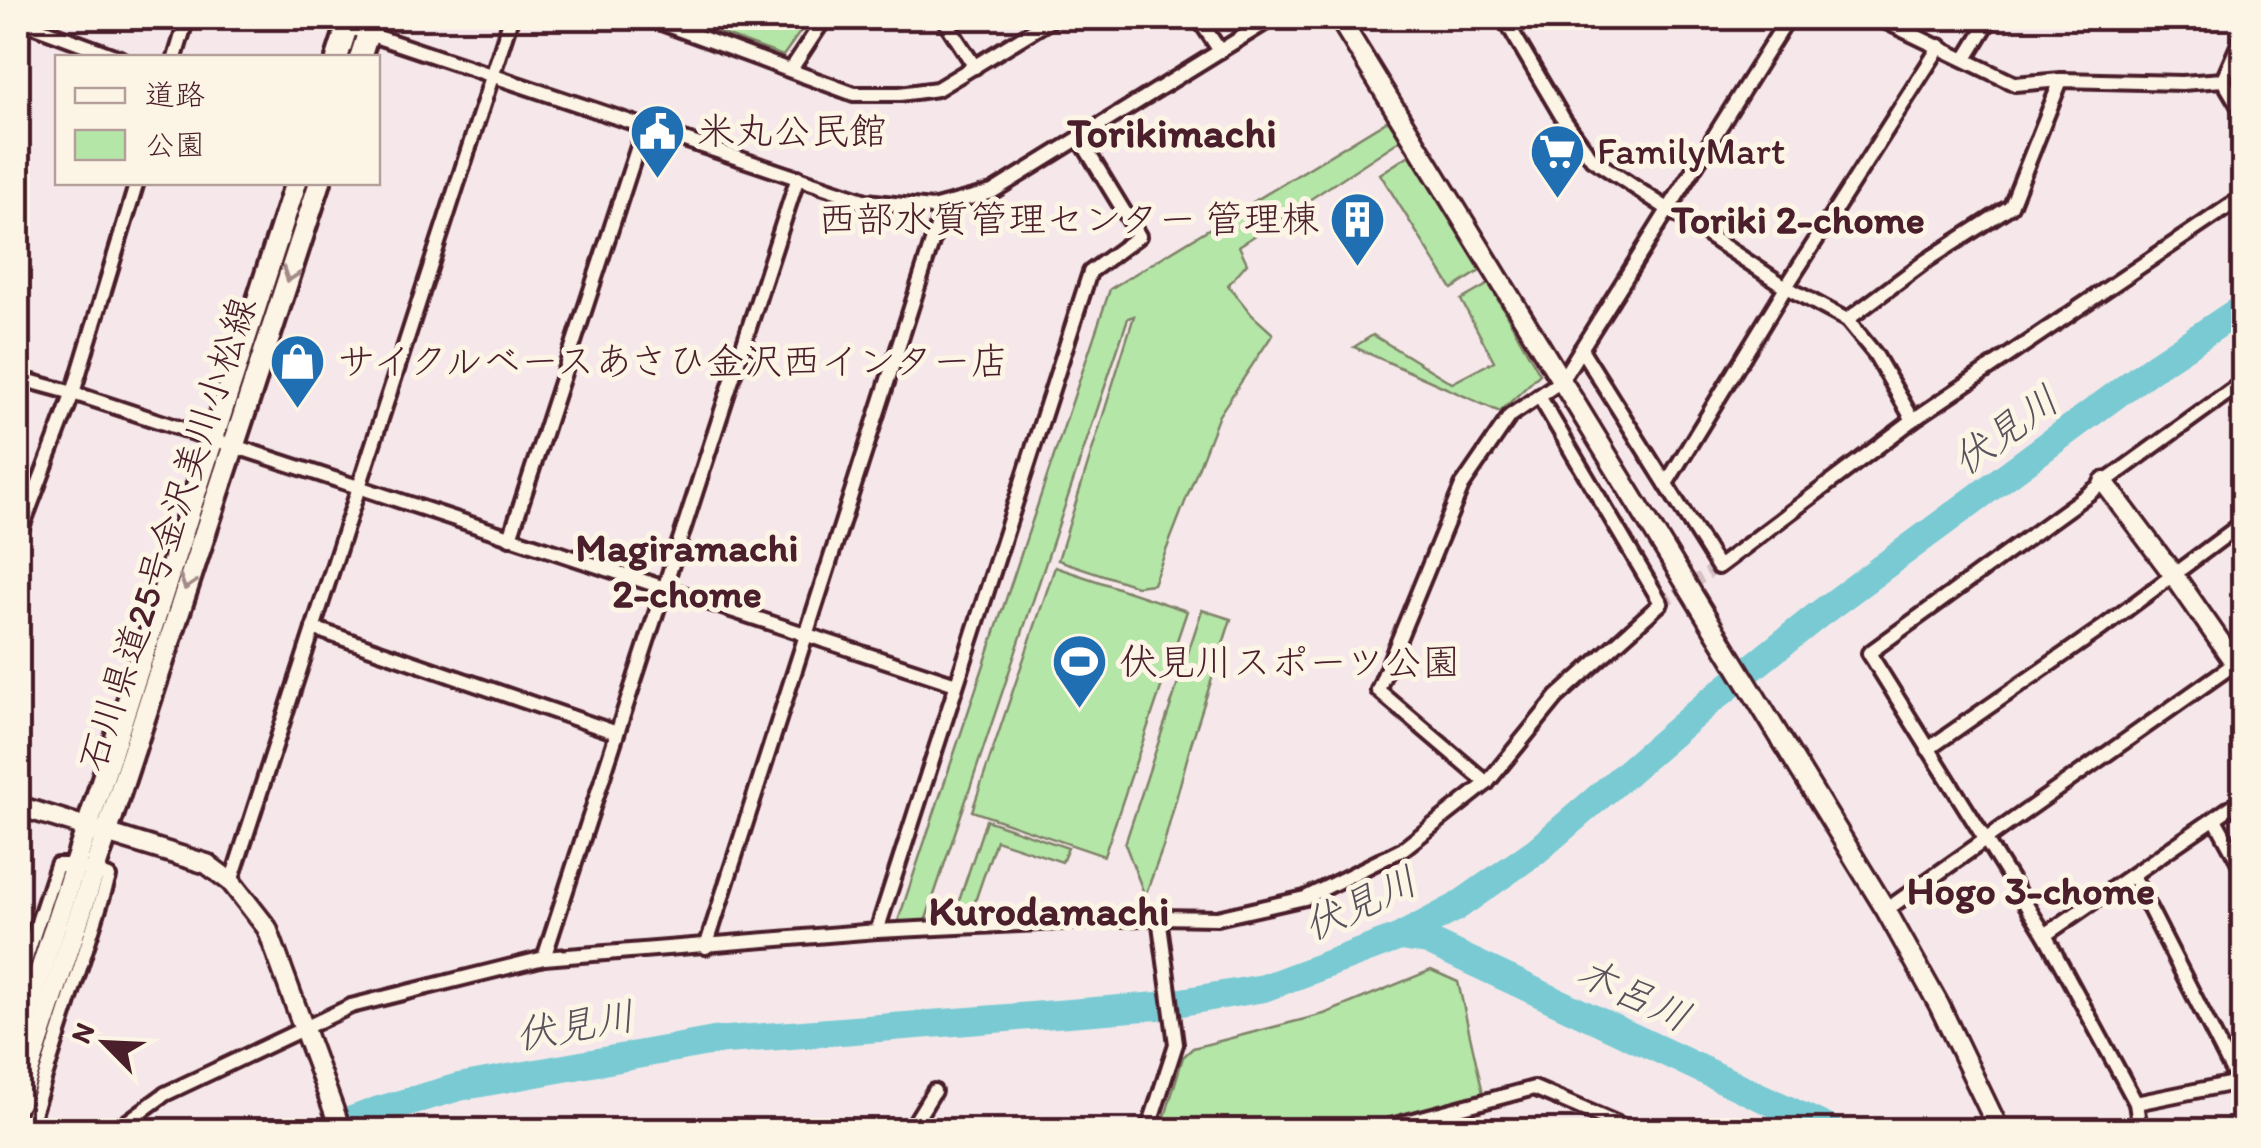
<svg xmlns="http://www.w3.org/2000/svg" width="2261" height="1148" font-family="Itim,'Klee One',sans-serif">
  <rect width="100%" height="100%" fill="#f6e8ea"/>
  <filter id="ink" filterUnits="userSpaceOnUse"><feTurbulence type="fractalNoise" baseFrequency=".01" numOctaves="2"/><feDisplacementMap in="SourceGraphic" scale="20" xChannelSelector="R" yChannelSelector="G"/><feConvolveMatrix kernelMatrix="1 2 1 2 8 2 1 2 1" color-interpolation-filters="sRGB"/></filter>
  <g filter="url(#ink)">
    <g fill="#b4e6a7" stroke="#7f8269" stroke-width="2.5">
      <polygon points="713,18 810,18 783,56 709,29"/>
      <polygon points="1388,120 1402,139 1239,246 1247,263 1228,285 1252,315 1273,334 1219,415 1153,584 1136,586 1058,560 1134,316 1128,318 925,922 897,924 1110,289"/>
      <polygon points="1411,154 1483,269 1452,289 1380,174"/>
      <polygon points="1489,284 1540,374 1500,412 1354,347 1373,335 1452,383 1494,361 1461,300"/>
      <polygon points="1055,567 1187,611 1104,856 972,811"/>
      <polygon points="1202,610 1231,619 1191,744 1163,847 1145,896 1125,844"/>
      <polygon points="986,820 1068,848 1062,862 996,840 969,919 953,919"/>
      <polygon points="1431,970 1458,982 1483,1093 1340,1130 1161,1130 1183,1057 1193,1048 1324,1014"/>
    </g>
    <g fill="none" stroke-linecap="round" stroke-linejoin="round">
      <g stroke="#79cad3" stroke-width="28">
        <polyline points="1400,937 1428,941 1831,1130"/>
        <polyline points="325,1130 376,1111 459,1087 714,1041 1158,1006 1264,988 1400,937 1455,908 1536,851 1708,703 1818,615 2155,366 2244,307"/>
      </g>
      <polyline stroke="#d4c0c4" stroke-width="12" stroke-dasharray="12 6" stroke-linecap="butt" points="1661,603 1718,567"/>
      <defs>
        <g id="minor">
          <polyline points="321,18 866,201 932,208 992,192 1273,18"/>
          <polyline points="648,18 854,94 900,94 937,89 1054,18"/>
          <polyline points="943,18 975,67"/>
          <polyline points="1198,18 1220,51"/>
          <polyline points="1504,18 1564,120 1592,159 1786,287 1847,320 1875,354 1913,420"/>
          <polyline points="1878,18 2015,84 2061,80 2182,83 2223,80 2244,32"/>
          <polyline points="18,20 120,58"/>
          <polyline points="175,58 187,18"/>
          <polyline points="1966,59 1991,18"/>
          <polyline points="792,68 825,18"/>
          <polyline points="2223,80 2244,115"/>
          <polyline points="1847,320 1926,261 2011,206 2061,80"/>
          <polyline points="1581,349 1718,567 1913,420 2244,196"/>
          <polyline points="18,378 73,393 956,684"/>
          <polyline points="2244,381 1869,653 2045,935 2136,1103 2244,1081"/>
          <polyline points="1666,484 1786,287 1940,46"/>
          <polyline points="18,538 73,393 137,182"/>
          <polyline points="510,538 644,128"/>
          <polyline points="313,628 617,733"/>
          <polyline points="1928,749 2102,628 2244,522"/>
          <polyline points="1487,783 1378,690 1462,486 1510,416 1561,381 1788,18"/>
          <polyline points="2215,819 2244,872"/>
          <polyline points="2133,876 2238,1082"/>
          <polyline points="231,882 511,18"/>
          <polyline points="1886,910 2244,657"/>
          <polyline points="877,931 1159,917 1217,918 1305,898 1403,849 1487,783 1557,697 1661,603 1539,396"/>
          <polyline points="2045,935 2244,798"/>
          <polyline points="706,947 944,205"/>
          <polyline points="544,958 798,177"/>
          <polyline points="18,982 57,865 75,865 109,877 28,1130"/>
          <polyline points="2136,1103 2140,1130"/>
          <polyline points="116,1130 165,1094 351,1006 544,958 877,931 1090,272 1139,236 1080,139"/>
          <polyline points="910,1130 934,1091"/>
          <polyline points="1148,1130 1176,1044 1159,917"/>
          <polyline points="1377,1130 1534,1088 1632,1130"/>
        </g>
        <g id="tertiary">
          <polyline points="1339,18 1886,910 1939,1005 1999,1130"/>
          <polyline points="2104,482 2173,574 2244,676"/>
          <polyline points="18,806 207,864 231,882 267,928 341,1130"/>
        </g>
        <g id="primary">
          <polyline points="337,58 350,18"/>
          <polyline points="360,58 373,18"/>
          <polyline points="18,1041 296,182"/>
          <polyline points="18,1103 320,182"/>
        </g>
      </defs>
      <use href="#minor" stroke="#4a1f2b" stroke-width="20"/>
      <use href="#tertiary" stroke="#4a1f2b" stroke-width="25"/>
      <use href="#primary" stroke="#4a1f2b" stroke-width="28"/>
      <use href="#minor" stroke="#fcf5e5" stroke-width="12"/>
      <use href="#tertiary" stroke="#fcf5e5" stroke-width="18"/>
      <use href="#primary" stroke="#fcf5e5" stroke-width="20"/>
    </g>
    <defs><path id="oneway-chevron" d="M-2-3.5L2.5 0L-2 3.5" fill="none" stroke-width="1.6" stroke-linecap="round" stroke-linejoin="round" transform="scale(2.5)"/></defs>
    <g stroke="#a38a88">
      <use href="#oneway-chevron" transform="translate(290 275) rotate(109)"/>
      <use href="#oneway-chevron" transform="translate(187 583) rotate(108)"/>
    </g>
  </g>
  <defs>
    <symbol id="civic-pin" viewBox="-11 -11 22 30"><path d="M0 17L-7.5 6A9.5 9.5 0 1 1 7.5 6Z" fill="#1f6fb2" stroke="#fcf5e5"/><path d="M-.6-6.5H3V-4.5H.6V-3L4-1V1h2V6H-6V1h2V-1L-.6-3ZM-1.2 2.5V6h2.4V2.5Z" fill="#fff"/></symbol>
    <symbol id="supermarket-pin" viewBox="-11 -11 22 30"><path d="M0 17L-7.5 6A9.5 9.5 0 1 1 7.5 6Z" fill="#1f6fb2" stroke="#fcf5e5"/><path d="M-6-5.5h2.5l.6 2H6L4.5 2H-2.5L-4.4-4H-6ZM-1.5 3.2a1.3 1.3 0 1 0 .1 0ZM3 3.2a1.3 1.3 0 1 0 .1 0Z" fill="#fff"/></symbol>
    <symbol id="building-pin" viewBox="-11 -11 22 30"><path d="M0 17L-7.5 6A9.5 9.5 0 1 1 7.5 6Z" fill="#1f6fb2" stroke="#fcf5e5"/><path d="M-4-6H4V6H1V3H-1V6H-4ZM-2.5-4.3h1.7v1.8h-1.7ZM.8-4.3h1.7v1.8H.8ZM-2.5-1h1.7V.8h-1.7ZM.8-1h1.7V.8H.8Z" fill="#fff"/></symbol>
    <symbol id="shop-pin" viewBox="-11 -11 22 30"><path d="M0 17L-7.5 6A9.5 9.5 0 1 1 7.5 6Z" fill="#1f6fb2" stroke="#fcf5e5"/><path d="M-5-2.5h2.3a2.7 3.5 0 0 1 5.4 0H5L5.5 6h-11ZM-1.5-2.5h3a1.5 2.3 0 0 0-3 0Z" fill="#fff"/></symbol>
    <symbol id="stadium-pin" viewBox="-11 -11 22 30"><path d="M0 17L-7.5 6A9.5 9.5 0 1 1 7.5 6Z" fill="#1f6fb2" stroke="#fcf5e5"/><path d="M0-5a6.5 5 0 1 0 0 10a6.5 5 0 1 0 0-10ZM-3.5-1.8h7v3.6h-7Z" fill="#fff"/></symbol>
  </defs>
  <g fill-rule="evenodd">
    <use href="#civic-pin" x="626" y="100" width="63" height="86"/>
    <use href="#supermarket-pin" x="1526" y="120" width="63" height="86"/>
    <use href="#building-pin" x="1326" y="188" width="63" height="86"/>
    <use href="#shop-pin" x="266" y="330" width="63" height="86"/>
    <use href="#stadium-pin" x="1048" y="630" width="63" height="86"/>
  </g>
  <g text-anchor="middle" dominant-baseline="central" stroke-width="10" stroke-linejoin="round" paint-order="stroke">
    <g font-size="38" fill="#4a1f2b" stroke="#fcf5e5" text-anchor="start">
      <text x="697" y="131">米丸公民館</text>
      <text x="1597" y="151">FamilyMart</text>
      <text x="1319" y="219" text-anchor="end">西部水質管理センター 管理棟</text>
      <text x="337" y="361">サイクルベースあさひ金沢西インター店</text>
      <text x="1119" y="662">伏見川スポーツ公園</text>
    </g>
    <g font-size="38" fill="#4a1f2b" stroke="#fcf5e5">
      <text transform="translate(167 534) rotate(-72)">石川県道25号金沢美川小松線</text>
    </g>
    <g font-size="40" font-weight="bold" fill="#4a1f2b" stroke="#fcf5e5">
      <text x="1798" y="219">Toriki 2-chome</text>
      <text x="687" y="547">Magiramachi<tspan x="687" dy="46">2-chome</tspan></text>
      <text x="2031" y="890">Hogo 3-chome</text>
    </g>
    <g font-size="40" font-style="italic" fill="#58525d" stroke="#fcf5e5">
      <text transform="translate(2005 430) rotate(-36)">伏見川</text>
      <text transform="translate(1360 903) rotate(-25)">伏見川</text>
      <text transform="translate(1634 994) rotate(25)">木呂川</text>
      <text transform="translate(575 1025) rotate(-10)">伏見川</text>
    </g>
    <g font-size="42" font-weight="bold" fill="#4a1f2b" stroke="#fcf5e5">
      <text x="1172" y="132">Torikimachi</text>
      <text x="1049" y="910">Kurodamachi</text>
    </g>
  </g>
  <rect width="2261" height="1148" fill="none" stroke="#fcf5e5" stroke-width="60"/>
  <rect x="30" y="30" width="2201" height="1088" fill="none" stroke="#4a1f2b" stroke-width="4" filter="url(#ink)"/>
  <rect x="55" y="55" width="325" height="130" fill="#fcf5e5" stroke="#b59f9b" stroke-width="2.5"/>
  <rect x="75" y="88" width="50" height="15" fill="#fcf5e5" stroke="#b59f9b" stroke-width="2.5"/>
  <text x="145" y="105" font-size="30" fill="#4a1f2b">道路</text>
  <rect x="75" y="130" width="50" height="30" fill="#b4e6a7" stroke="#b59f9b" stroke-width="2.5"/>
  <text x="145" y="155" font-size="30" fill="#4a1f2b">公園</text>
  <g transform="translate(105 1043) rotate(294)" stroke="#fcf5e5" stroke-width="8" paint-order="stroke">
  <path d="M0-8L18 38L0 25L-18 38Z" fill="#4a1f2b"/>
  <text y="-15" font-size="28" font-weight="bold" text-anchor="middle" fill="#4a1f2b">N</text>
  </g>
</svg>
